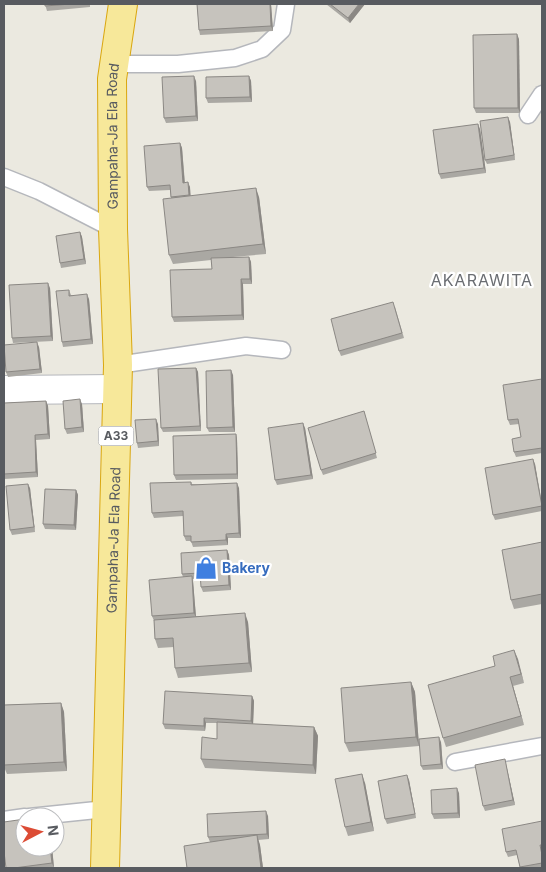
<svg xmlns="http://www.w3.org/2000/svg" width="546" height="872" font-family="Inter,sans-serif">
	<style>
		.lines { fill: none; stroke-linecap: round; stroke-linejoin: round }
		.service-casing { stroke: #b5b7bc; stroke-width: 19 }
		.minor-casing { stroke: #b5b7bc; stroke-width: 30 }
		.trunk-casing { stroke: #daa710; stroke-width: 30 }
		.service { stroke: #fff; stroke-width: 16 }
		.minor { stroke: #fff; stroke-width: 28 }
		.trunk { stroke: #f7e89a; stroke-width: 28 }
		.wall { fill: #aaa8a3 }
		.shaded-wall { fill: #8b8884 }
		.building { fill: #c6c3bd; stroke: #8b8884 }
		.labels { text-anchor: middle; stroke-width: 4.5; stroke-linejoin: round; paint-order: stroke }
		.shield { fill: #fff; stroke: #8a8c90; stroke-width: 1 }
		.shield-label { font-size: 12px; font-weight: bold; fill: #585b60 }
		.street-label { font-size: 14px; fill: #585b60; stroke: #fff }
		.shop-label { font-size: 14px; font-weight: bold; fill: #366cbe; stroke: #fff; text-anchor: start }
		.quarter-label { font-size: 16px; letter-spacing: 1px; fill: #6a6d72; stroke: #fff }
	</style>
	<rect width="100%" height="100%" fill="#ebe9e0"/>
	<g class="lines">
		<defs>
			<g id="service">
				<polyline points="114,64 178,64 235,58 262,49 282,30 286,4"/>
				<polyline points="528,115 542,94"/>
				<polyline points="4,177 39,191 113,229"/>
				<polyline points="118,365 246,346 282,350"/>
				<polyline points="455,762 542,746"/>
				<polyline points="29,817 106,809"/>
				<polyline points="4,820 25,817"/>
			</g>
			<polyline id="minor" points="4,390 117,389"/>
			<g id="trunk">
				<path id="s1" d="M105 868 118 365 113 229 112 79 123 4"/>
			</g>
		</defs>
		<!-- service casing -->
		<use href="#service" class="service-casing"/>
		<!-- minor casing -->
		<use href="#minor" class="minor-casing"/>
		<!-- trunk casing -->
		<use href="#trunk" class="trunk-casing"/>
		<!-- service -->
		<use href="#service" class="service"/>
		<!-- minor -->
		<use href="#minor" class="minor"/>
		<!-- trunk -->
		<use href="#trunk" class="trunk"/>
	</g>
	<!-- wall -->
	<g class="wall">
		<polygon points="45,4 90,4 90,7 47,11"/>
		<polygon points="197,4 271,4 273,31 200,35 199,30"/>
		<polygon points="326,4 365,4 350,23"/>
		<polygon points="519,39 520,113 476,113 474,108"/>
		<polygon points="249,76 251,81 252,102 208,103 206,98"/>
		<polygon points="196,81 198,121 166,123 164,118"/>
		<polygon points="510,122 515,160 487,164 485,160"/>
		<polygon points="480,129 486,173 441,179 439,174"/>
		<polygon points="180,143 182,148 185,183 190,187 190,196 259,197 266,254 233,257 249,257 251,262 252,284 243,284 244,320 174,322 172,317 212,269 211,260 173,264 169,255 171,198 170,190 149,191 147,187"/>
		<polygon points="80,232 82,237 86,264 61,268 60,263"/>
		<polygon points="50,288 53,341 13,343 12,338"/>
		<polygon points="69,290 71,295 89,299 93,344 63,347 62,342"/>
		<polygon points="395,307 404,338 341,356 339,351"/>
		<polygon points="39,347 42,373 8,377 6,372"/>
		<polygon points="196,368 198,372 201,431 163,432 161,428"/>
		<polygon points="233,375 235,432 209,432 207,428"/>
		<polygon points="542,379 542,453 516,457 514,452 521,437 519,424 510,425 508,420"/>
		<polygon points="46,401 48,406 50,439 36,440 38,477 4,479 4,403"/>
		<polygon points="82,404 84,432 67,434 65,429"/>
		<polygon points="364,411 377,458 323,475 321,470"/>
		<polygon points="158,424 159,446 138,448 137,443"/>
		<polygon points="305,428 313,479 277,485 275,480"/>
		<polygon points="236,434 237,439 238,479 176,480 174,475"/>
		<polygon points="535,464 542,503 542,511 495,520 493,515"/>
		<polygon points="191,482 192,484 239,488 241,538 228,538 228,545 193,547 191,541 186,541 184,536 183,516 154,518 152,513"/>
		<polygon points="30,488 35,532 12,535 10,530"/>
		<polygon points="76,490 78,495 76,530 45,529 43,524"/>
		<polygon points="542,542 542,604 514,609 511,600"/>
		<polygon points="227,550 229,555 231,590 203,592 201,587 201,578 192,579 193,581 196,616 248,622 252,672 178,678 175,668 174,647 158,648 155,639 154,621 152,616 183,577 182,574"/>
		<polygon points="514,650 524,683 513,686 524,725 446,747 443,738 495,666"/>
		<polygon points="411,682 415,692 419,746 349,752 345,743"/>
		<polygon points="252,696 254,701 253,724 314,727 318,736 316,774 205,768 201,759 217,739 217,723 206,723 205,731 165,729 163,724"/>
		<polygon points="61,703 64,712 67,771 7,774 4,767 4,705"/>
		<polygon points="441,742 443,769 423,770 421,766"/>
		<polygon points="506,764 515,805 485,811 483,806"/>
		<polygon points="409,780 416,818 387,824 385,819"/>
		<polygon points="365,783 374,831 348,836 345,827"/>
		<polygon points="459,793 460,818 434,819 432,814"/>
		<polygon points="268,816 269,839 258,840 260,845 263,868 187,868 215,842 210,842 208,837"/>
		<polygon points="542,821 542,868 520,868 517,855 508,857 506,852"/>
		<polygon points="52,847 54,868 6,868"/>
	</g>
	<!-- shaded-wall -->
	<g class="shaded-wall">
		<polygon points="270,4 271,4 273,31 271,26"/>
		<polygon points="359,4 365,4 350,23 348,18"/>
		<polygon points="517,34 519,39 520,113 518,108"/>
		<polygon points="194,76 196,81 198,121 196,116"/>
		<polygon points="249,76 251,81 252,102 250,97"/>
		<polygon points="508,117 510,122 515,160 514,155"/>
		<polygon points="478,124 480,129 486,173 484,168"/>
		<polygon points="180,143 182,148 185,188 183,183"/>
		<polygon points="188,182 190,187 191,200 189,195"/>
		<polygon points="256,188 259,197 266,254 263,244"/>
		<polygon points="80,232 82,237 86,264 84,259"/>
		<polygon points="249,257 251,262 252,284 250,279"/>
		<polygon points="241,279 243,284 244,320 242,315"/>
		<polygon points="48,283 50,288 53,341 51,336"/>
		<polygon points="87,294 89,299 93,344 91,339"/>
		<polygon points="37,342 39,347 42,373 40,369"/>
		<polygon points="196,368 198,372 201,431 200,426"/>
		<polygon points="231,370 233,375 235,432 233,427"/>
		<polygon points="80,399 82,404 84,432 82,427"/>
		<polygon points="46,401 48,406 50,439 48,434"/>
		<polygon points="156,419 158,424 159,446 158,441"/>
		<polygon points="303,423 305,428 313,479 311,475"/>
		<polygon points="236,434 237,439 238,479 237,474"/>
		<polygon points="35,435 36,440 38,477 36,472"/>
		<polygon points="533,459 535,464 542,507 542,506"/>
		<polygon points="237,483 239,488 241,538 239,533"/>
		<polygon points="28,484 30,488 35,532 34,527"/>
		<polygon points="76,490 78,495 76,530 74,525"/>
		<polygon points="226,534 228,538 228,545 226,540"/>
		<polygon points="227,550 229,555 231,590 229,585"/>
		<polygon points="192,576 193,581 196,618 194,613"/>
		<polygon points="245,613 248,622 252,672 249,663"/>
		<polygon points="514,650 518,659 524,683 521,674"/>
		<polygon points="510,677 513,686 524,725 521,716"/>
		<polygon points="411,682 415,692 419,746 416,737"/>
		<polygon points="252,696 254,701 253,726 251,721"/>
		<polygon points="61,703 64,712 67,771 64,762"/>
		<polygon points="204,718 206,723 205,731 204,726"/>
		<polygon points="314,727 318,736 316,774 313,765"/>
		<polygon points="439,737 441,742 443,769 441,764"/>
		<polygon points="505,759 506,764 515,805 513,800"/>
		<polygon points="362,774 365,783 374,831 371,822"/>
		<polygon points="407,775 409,780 416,818 415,814"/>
		<polygon points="457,788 459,793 460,818 458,813"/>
		<polygon points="266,811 268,816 269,839 267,834"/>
		<polygon points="257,835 260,845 263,868 261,868"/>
		<polygon points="50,847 52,847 54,868 52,863"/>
	</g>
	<!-- building -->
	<g class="building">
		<polygon points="45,4 71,4 45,6"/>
		<polygon points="197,4 270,4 271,26 199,30"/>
		<polygon points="330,4 359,4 348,18"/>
		<polygon points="517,34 518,108 474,108 473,35"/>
		<polygon points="194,76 196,116 164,118 162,77"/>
		<polygon points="249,76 250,97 206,98 206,77"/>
		<polygon points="508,117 514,155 485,160 480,121"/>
		<polygon points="478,124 484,168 439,174 433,130"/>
		<polygon points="180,143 183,183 188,182 189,195 171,197 170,185 147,187 144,146"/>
		<polygon points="256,188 263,244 169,255 163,199"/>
		<polygon points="80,232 84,259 60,263 56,236"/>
		<polygon points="249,257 250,279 241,279 242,315 172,317 170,270 212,269 211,258"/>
		<polygon points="48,283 51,336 12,338 9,285"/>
		<polygon points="69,290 69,296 87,294 91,339 62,342 56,291"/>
		<polygon points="393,302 402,333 339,351 331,319"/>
		<polygon points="37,342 40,369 6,372 4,345"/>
		<polygon points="196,368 200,426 161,428 158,369"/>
		<polygon points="231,370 233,427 207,428 206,371"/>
		<polygon points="542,379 542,448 514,452 512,439 521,437 518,419 508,420 503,385"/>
		<polygon points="80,399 82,427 65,429 63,401"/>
		<polygon points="46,401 48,434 35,435 36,472 4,474 4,403"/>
		<polygon points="364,411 376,453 321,470 308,428"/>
		<polygon points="156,419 158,441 137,443 135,420"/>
		<polygon points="303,423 311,475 275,480 268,428"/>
		<polygon points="236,434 237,474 174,475 173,436"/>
		<polygon points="533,459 542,506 493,515 485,468"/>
		<polygon points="191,482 191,485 237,483 239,533 226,534 226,540 191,542 191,536 184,536 183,511 152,513 150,483"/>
		<polygon points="28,484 34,527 10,530 6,486"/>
		<polygon points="45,489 76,490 74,525 43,524"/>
		<polygon points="542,542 542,594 511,600 502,550"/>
		<polygon points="227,550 229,585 201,587 200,573 182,574 181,553"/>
		<polygon points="192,576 194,613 152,616 149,580"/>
		<polygon points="245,613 249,663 175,668 173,638 155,639 154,620"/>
		<polygon points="514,650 521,674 510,677 521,716 443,738 428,685 495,666 493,656"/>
		<polygon points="411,682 416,737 345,743 341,688"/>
		<polygon points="165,691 252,696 251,721 204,718 204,726 163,724"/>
		<polygon points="61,703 64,762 4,765 4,705"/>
		<polygon points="217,722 314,727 313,765 201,759 202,737 217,739"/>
		<polygon points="439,737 441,764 421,766 419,739"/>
		<polygon points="505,759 513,800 483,806 475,765"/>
		<polygon points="362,774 371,822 345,827 335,779"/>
		<polygon points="407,775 415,814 385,819 378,781"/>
		<polygon points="457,788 458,813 432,814 431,790"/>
		<polygon points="266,811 267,834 208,837 207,814"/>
		<polygon points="25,819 25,847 50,847 52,863 14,868 6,868 4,852 4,822"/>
		<polygon points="542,821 542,845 540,845 542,855 542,863 520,867 516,850 506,852 502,829"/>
		<polygon points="257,835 261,868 187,868 184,846"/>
	</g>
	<!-- icons -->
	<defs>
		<symbol id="shop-bare" viewBox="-9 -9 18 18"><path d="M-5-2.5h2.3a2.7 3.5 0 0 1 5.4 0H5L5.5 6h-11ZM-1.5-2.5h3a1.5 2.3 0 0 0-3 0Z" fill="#3f7fe0" stroke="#fff" stroke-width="2.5" paint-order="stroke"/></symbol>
	</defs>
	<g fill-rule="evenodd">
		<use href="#shop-bare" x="190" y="552" width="32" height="32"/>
	</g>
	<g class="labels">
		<!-- shield labels -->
		<rect class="shield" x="98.5" y="426.5" width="35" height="19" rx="4"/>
		<g class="shield-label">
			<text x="116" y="440">A33</text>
		</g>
		<!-- street labels -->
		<g class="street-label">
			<text dy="5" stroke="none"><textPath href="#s1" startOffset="732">Gampaha-Ja Ela Road</textPath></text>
			<text dy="5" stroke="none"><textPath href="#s1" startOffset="328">Gampaha-Ja Ela Road</textPath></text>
		</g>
		<!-- shop labels -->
		<g class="shop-label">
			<text x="222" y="573">Bakery</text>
		</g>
		<!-- quarter labels -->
		<g class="quarter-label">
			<text x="482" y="286">AKARAWITA</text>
		</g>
	</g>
	<!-- border -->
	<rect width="546" height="872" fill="none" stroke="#585b60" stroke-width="10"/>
	<!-- north arrow -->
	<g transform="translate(40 832) rotate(84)"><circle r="24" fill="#ffffff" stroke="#bcbdbf"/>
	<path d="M0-4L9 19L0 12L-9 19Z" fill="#dc4c35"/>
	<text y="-8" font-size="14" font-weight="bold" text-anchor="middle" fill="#585b60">N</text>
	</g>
</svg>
